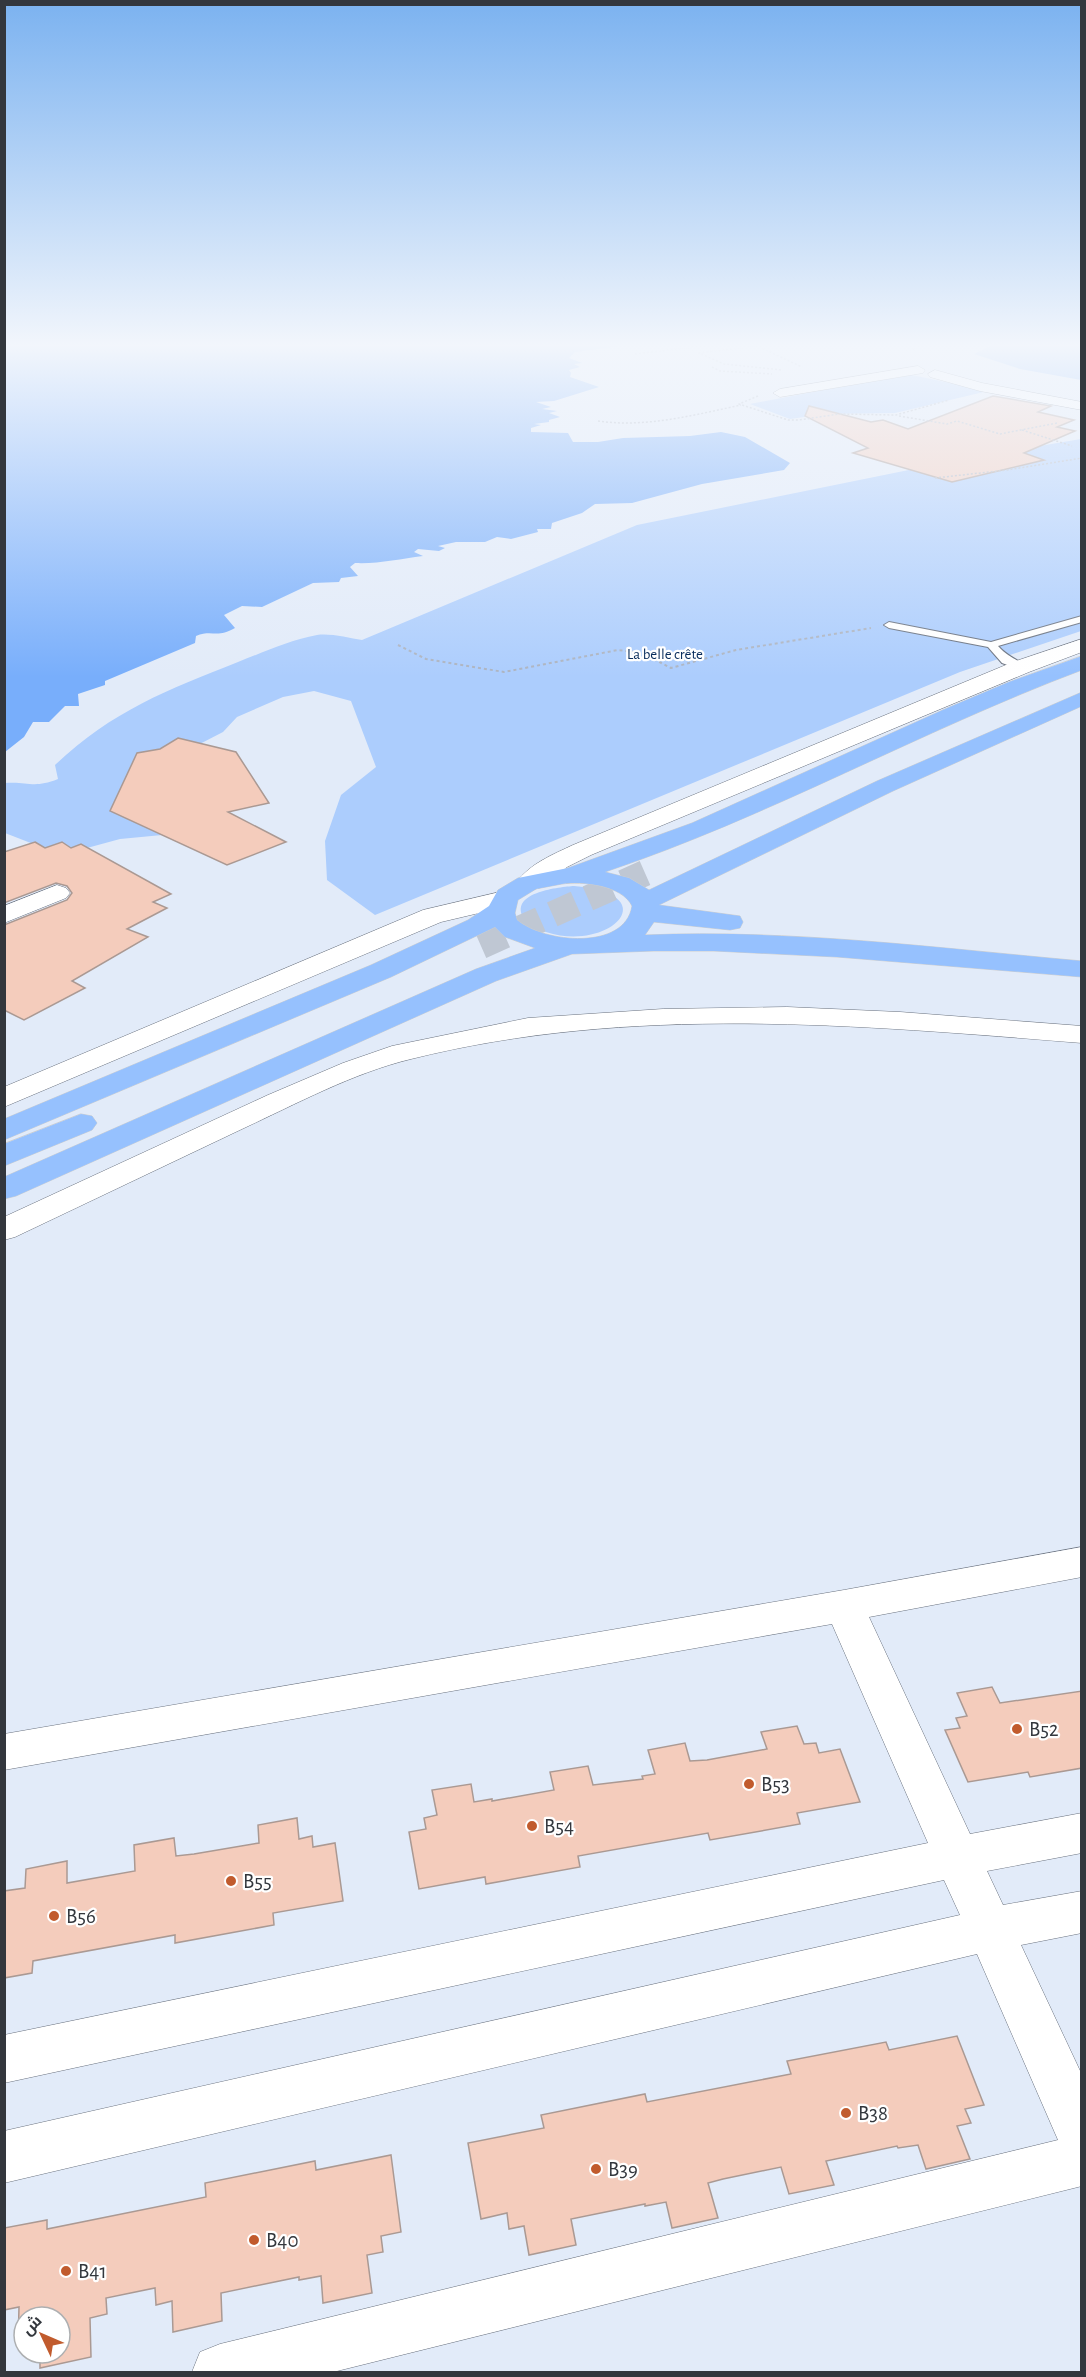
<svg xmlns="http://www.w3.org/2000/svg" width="1086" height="2377" font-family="'Alegreya Sans',Cairo,sans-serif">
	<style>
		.green { fill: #accdfd }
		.water { fill: #78aefb }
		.building { fill: #f4ccbc; stroke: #aa9993; stroke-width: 1.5 }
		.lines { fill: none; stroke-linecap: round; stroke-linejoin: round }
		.highway-tunnel { stroke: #bfc7d3; stroke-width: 26; stroke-dasharray: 26 13; stroke-linecap: butt }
		.lane-casing { stroke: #6a727f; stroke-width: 2 }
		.street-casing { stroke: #6a727f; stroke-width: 1 }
		.secondary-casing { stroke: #6a727f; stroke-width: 1 }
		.highway-casing { stroke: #cecfd0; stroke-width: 1 }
		.path-far1 { stroke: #adb4c0; stroke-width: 1.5; stroke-dasharray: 2 2; stroke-linecap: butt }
		.path { stroke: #adb4c0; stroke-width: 2; stroke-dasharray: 3 3; stroke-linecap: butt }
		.lane { fill: #fff; fill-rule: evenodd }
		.street { fill: #fff; fill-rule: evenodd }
		.secondary { fill: #fff; fill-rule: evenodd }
		.highway { fill: #96c1fe; fill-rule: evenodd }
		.poi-dot { fill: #c15b2d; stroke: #fff; stroke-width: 2 }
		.labels { text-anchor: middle; stroke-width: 4.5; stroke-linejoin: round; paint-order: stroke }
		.far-park-label { font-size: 15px; fill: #092d5c; stroke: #fff }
		.near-poi-label { font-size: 21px; fill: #33373d; stroke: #fff; text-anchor: start }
	</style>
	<rect width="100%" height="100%" fill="#e2ebf9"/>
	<!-- green -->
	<g class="green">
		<polygon points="907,374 988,391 895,413 825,414 790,419 750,404"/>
		<path d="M1081 439V631L960 672 375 915 327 880 325 841 341 795 376 767 351 701 314 691 283 697 237 717 223 732 190 749 162 835 120 839 87 848 41 847 5 833V783C28 781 33 789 58 779L55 765C112 711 167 690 238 662 264 652 290 640 317 635 330 633 349 638 362 640L637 525 963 459Z"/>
		<path d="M574 886C668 894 609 953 546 932 537 929 527 926 523 917 510 892 560 887 574 886Z"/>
	</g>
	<!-- water -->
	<g class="water">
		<path d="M5 345H618L621 346 575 352 569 358 582 363 574 364 580 367 569 370 571 373 570 377 599 387 554 401 536 402 551 407 542 409 557 411 549 413 560 417 549 420V422L534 424 541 425 531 428V432L568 433 573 442H598L623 438 690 436 721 432 745 437 790 463 784 470 702 484 632 503 595 504 582 513 552 523 551 529H537L538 532 511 539 497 537 485 542H456L438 546 445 548 439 551 418 549 414 552 423 556C400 559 378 564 355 563L350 567 358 576 341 578 339 582 313 583 262 607 242 606 224 615 235 628C216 639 213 629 196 636L195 643 105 681V685L78 694 79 706H65L49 722H33L24 737 5 752Z"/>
		<polygon points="992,345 1081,345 1081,380 1020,369 974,354"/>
	</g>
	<!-- building -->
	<g class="building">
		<polygon points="993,396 1051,406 1038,412 1074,420 1057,427 1075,431 1024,453 1044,460 952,482 853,453 868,448 805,416 809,406 871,422 883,420 908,429"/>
		<polygon points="178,738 236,752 269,803 228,812 286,842 227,865 110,811 137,753 160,749"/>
		<polygon points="35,842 45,848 62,842 71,848 81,844 171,894 153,902 167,908 127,929 148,937 72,981 85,988 24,1020 4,1010 4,925 67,900 72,893 67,886 56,883 4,903 4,852"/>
		<polygon points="992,1687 1000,1703 1082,1691 1082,1768 1030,1777 1028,1772 968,1782 945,1730 960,1728 956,1718 967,1716 957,1693"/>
		<polygon points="797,1726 804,1744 816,1743 819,1753 840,1749 860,1802 797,1813 800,1824 710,1840 708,1833 578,1856 580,1867 486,1884 485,1877 419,1889 409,1832 426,1829 424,1818 437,1815 432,1790 471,1784 474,1802 492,1799 492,1801 554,1790 550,1772 588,1766 593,1785 643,1779 642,1776 655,1774 648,1750 685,1743 690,1761 707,1760 767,1749 761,1732"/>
		<polygon points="297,1818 299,1839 312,1836 313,1847 335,1843 343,1901 273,1913 274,1925 175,1943 175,1935 33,1961 32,1973 4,1978 4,1891 25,1888 26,1869 67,1861 67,1883 135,1871 134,1845 174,1838 176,1856 194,1854 259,1843 258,1825"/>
		<polygon points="957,2036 984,2105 965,2109 971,2123 957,2126 970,2159 926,2169 918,2145 898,2148 897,2146 826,2161 834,2185 789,2194 781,2167 723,2179 708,2183 718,2218 672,2228 666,2202 645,2206 645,2204 571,2219 576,2245 529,2255 524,2226 509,2229 507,2213 481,2219 468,2143 544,2128 541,2115 645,2094 647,2102 791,2074 787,2061 886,2042 889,2050"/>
		<polygon points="391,2155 401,2232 381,2236 383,2252 367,2255 372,2293 323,2303 321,2276 299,2280 299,2277 221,2293 222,2321 173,2332 172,2301 156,2305 155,2288 106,2298 107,2314 90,2318 91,2357 40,2368 40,2353 60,2353 60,2317 24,2317 24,2343 18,2344 19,2307 4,2310 4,2228 47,2220 47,2229 206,2197 205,2183 315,2161 316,2170"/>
	</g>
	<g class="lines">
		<!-- highway-tunnel -->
		<polyline class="highway-tunnel" points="481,946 645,873"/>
		<defs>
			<path id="lane" d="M1082 616V622L998 646C1009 658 1016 658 1026 667L1021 670 1002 663 988 647 889 628 884 625 889 622 991 642Z"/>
			<g id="street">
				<polygon points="918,366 925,370 923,373 780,397 773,393 780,389"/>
				<polygon points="935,370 982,383 1082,402 1082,410 980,391 930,377 928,374"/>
				<polygon points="57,885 66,888 70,893 66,898 4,923 4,906"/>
				<path d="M787 1007 900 1012 1082 1026V1043C859 1025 630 1004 411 1059 353 1073 296 1104 242 1129 166 1165 91 1201 15 1237L4 1240V1217L268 1095 343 1063 392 1046 528 1018 663 1009Z"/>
				<polygon points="1082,1547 1082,1577 869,1617 970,1834 1082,1813 1082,1853 987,1871 1003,1905 1082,1891 1082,1933 1021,1945 1082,2075 1082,2186 333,2372 192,2372 200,2352 220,2344 1058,2140 977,1954 4,2183 4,2131 960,1915 944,1880 4,2083 4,2035 928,1843 832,1624 4,1770 4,1734 844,1590"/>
			</g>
			<g id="secondary">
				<path d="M1082 639V652L1029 672 591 855 567 867 539 888 530 890 521 888 517 882C529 864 554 854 573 845L1013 662Z"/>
				<polygon points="504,891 513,893 517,899 513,905 441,922 4,1107 4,1087 423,910"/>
			</g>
			<g id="highway">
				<path d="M1082 656V670C920 731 769 817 605 872L629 878 649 890 877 781 1082 692V706L893 791 659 905 740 916 743 922 740 928 730 930 654 922 645 935C790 929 937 948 1082 961V977L837 957 714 951H653L572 954 496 981 16 1196 4 1199V1177L476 969 535 948 505 937 495 927 391 977 4 1140V1119L371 965 468 920 489 906 498 890 518 878 568 868 692 823 945 709 1009 682ZM562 884C582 881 622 885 632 906 625 951 544 943 517 920L515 913 518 900 536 889Z"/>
				<polygon points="81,1114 92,1116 97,1123 92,1130 4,1166 4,1144"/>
			</g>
		</defs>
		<!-- lane casing -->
		<use href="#lane" class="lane-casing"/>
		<!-- street casing -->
		<use href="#street" class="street-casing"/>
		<!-- secondary casing -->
		<use href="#secondary" class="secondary-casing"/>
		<!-- highway casing -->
		<use href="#highway" class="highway-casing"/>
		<!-- path-far1 -->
		<g class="path-far1">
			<polyline points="755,345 802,367"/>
			<polyline points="756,346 699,353 724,364 782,370"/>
			<polyline points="913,349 921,345"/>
			<polyline points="635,354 711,345"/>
			<polyline points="712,367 720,371 772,374"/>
			<polyline points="758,396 739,404 788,420 799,420 839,414 896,415 949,400"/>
			<polyline points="899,416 947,424 957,421 1000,434 1057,423"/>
			<path d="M598 421C646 428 694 415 741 405"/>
			<polyline points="1022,430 1072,446"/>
			<polyline points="935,478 1007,470 1082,458"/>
		</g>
		<!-- path -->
		<polyline class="path" points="398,645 426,659 504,672 618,650 642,653 671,668 736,650 871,628"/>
		<!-- lane -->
		<use href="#lane" class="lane"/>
		<!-- street -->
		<use href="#street" class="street"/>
		<!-- secondary -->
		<use href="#secondary" class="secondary"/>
		<!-- highway -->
		<use href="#highway" class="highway"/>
	</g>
	<!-- sky -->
	<linearGradient id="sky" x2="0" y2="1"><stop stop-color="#7bb2f0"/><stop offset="0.51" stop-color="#f2f6fc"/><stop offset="1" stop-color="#f2f6fc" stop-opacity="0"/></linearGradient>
	<rect width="1086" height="677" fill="url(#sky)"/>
	<!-- markers -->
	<g class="poi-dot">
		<circle cx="1017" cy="1729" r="6"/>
		<circle cx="749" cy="1784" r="6"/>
		<circle cx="532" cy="1826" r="6"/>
		<circle cx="231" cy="1881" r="6"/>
		<circle cx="54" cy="1916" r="6"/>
		<circle cx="846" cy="2113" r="6"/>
		<circle cx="596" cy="2169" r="6"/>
		<circle cx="254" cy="2240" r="6"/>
		<circle cx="66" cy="2271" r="6"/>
	</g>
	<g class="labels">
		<!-- far-park labels -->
		<g class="far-park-label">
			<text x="665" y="659">La belle crête</text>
		</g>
		<!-- near-poi labels -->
		<g class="near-poi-label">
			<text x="1029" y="1736">B52</text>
			<text x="761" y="1791">B53</text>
			<text x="544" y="1833">B54</text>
			<text x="243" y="1888">B55</text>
			<text x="66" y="1923">B56</text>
			<text x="858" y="2120">B38</text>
			<text x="608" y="2176">B39</text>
			<text x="266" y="2247">B40</text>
			<text x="78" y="2278">B41</text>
		</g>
	</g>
	<!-- border -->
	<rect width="1086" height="2377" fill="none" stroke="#33373d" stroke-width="12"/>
	<!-- north arrow -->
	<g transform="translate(42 2335) rotate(314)"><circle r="28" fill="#ffffff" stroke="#adafb1" stroke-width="1.5"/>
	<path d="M0-4.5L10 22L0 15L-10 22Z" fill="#c15b2d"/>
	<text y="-9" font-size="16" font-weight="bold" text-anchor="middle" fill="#33373d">ش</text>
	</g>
</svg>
